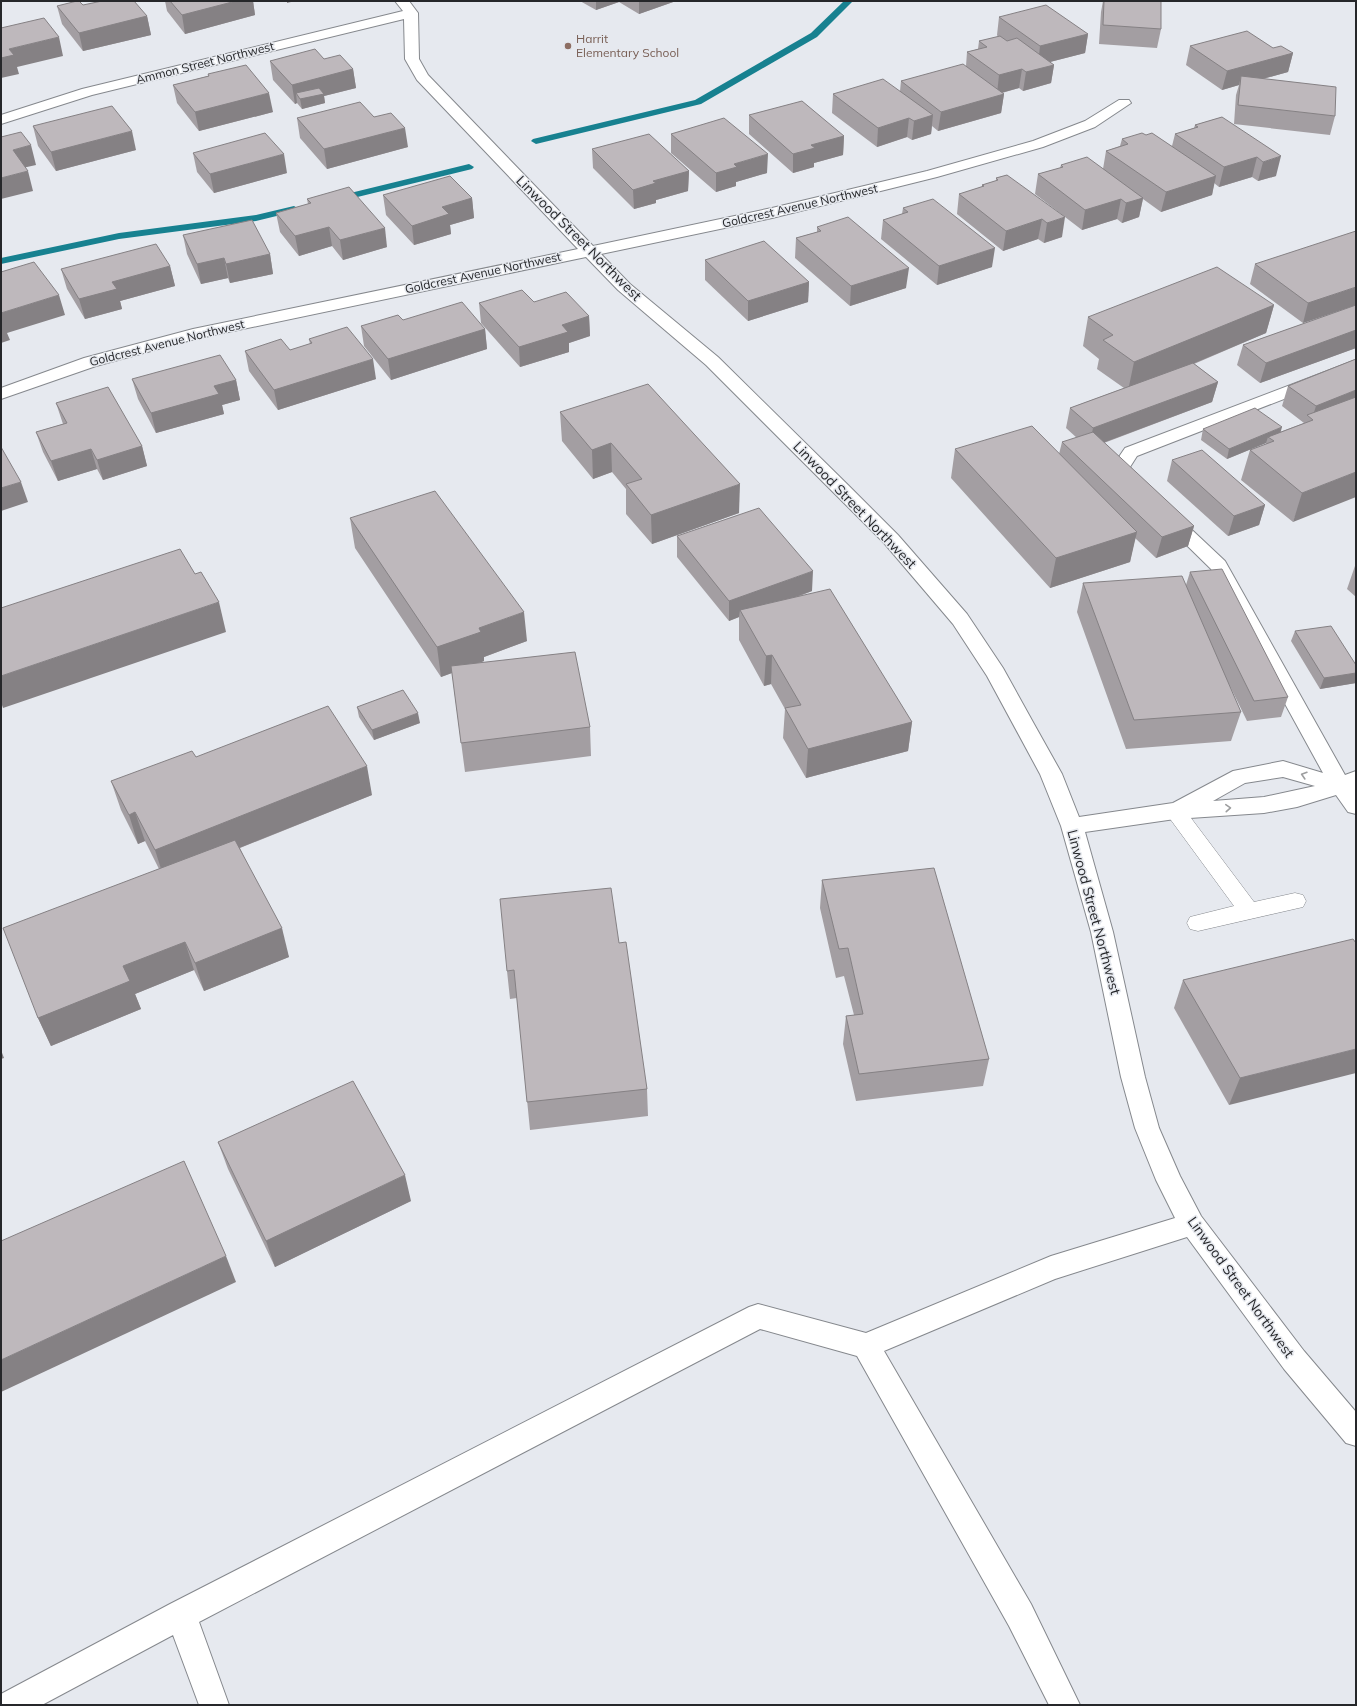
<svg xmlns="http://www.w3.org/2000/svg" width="1357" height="1706" font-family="Mulish,sans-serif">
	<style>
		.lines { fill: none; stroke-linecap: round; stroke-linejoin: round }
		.stream { fill: #178190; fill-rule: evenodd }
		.service-casing { stroke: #85888d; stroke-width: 1 }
		.minor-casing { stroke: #85888d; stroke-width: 2 }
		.service { fill: #fff; fill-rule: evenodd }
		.minor { fill: #fff; fill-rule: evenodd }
		.wall { fill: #a39ea2 }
		.shaded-wall { fill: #858184 }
		.building { fill: #beb8bc; stroke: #858184 }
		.oneway { stroke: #9d9e9f }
		.education-dot { fill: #8d6e63; stroke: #e6e9ef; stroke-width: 1.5 }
		.labels { text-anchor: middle; stroke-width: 3; stroke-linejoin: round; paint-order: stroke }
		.far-education-label { font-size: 12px; fill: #785e54; stroke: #e6e9ef; text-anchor: start }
		.far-street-label { font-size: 12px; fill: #26272a; stroke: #e6e9ef }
		.street-label { font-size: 14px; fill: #26272a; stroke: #e6e9ef }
	</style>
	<rect width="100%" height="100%" fill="#e6e9ef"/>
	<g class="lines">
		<!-- stream -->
		<g class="stream">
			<polygon points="844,1 853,1 817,37 701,104 536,144 531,141 533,139 695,100 811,33"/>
			<polygon points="469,164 474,167 472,169 337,202 332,199 334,197"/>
			<polygon points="294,206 299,209 297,211 256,221 119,239 1,264 1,258 119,233 256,215"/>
		</g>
		<defs>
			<polygon id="service" points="1175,803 1182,806 1254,902 1295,893 1303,895 1306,901 1303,907 1198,931 1190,929 1187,923 1190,917 1234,906 1168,816 1165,811 1168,806"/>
			<g id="minor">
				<path d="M395 1H409L418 13 419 59 428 75 593 246 772 208 927 171 1033 141 1085 121 1119 100H1129L1131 103 1095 127 1043 147 937 177 772 218 601 254 630 284 718 357 848 485 898 535 967 614 1003 668 1034 724 1062 774 1079 817 1173 803 1233 771 1283 761 1323 773 1211 569 1159 518 1161 514 1168 512 1175 514 1225 561 1345 775 1356 771V814L1348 812 1336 795 1297 807 1264 813 1175 819 1085 832 1113 932 1145 1077 1159 1128 1180 1176 1201 1216 1304 1351 1356 1412V1446L1346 1443 1284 1369 1187 1237 1055 1279 884 1351 1031 1604 1080 1705H1049L1009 1626 857 1356 760 1329 199 1622 229 1705H199L173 1635 42 1705H1V1694L170 1604 749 1307 758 1304 866 1333 1051 1256 1175 1218 1156 1180 1135 1128 1121 1077 1091 932 1061 826 1040 774 987 676 953 624 884 543 706 365 618 290 586 257 195 339 96 366 1 399V388L84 358 193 329 578 249 417 80 405 59 404 19 92 95 1 124V115L82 89 403 11ZM1283 777 1315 786 1264 797 1213 801 1245 783Z"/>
				<polygon points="1356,360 1356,371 1137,456 1130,467 1143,487 1140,491 1134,493 1128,491 1112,467 1125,448"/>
			</g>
		</defs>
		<!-- service casing -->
		<use href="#service" class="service-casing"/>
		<!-- minor casing -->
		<use href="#minor" class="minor-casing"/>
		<!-- service -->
		<use href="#service" class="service"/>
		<!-- minor -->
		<use href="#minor" class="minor"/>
	</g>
	<!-- wall -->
	<g class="wall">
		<polygon points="165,1 253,1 255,15 185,34 167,11"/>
		<polygon points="580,1 676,1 639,14 619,2 596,10"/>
		<polygon points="1103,1 1161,1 1161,29 1157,48 1099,44 1101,12"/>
		<polygon points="83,5 147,16 151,35 83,51 62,24 57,6"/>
		<polygon points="999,17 1088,34 1085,53 1050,62 1054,65 1051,83 1023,91 1019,88 1002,93 1004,94 1001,113 938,131 932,126 931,134 912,140 907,137 877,147 832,113 833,94 900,91 901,81 966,66 967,52 978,49 979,41 998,37 997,35"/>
		<polygon points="1190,46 1273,48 1293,53 1288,72 1263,79 1335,116 1330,135 1234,124 1236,95 1239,85 1222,90 1186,65"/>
		<polygon points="324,59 353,69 356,88 324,96 325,103 302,109 297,103 295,104 273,80 270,61"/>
		<polygon points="208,74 273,112 199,131 177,103 173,85 208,76"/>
		<polygon points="749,115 844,136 843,155 814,163 814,167 793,173 749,134"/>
		<polygon points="374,117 408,147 327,169 300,138 297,118"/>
		<polygon points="1222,117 1276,176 1258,181 1252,177 1219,187 1214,183 1212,195 1161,212 1143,199 1139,217 1122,223 1117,219 1082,230 1035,194 1038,174 1060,168 1061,165 1103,169 1106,151 1120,146 1122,139 1146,135 1172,146 1175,134 1194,128 1195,125"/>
		<polygon points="33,126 136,150 56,171 38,146"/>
		<polygon points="671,134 767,173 736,182 736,186 716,192 671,153"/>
		<polygon points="592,149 689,171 688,191 656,200 656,203 634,209 593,168"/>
		<polygon points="193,153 287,173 214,193 197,172"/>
		<polygon points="1007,175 1062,237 1044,243 1038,239 1003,251 957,214 959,194 982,187 982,185 996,181 996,178"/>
		<polygon points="383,195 472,198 474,218 450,225 451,234 414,245 386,215"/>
		<polygon points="307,199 387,247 343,260 332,246 299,256 280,232 276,213 308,204"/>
		<polygon points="903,208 992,267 937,285 881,239 883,220 902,214"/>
		<polygon points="817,227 906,288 850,306 795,258 796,238 817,232"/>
		<polygon points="183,235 270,254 273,274 230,283 228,278 201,284 187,254"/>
		<polygon points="705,260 809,282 808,302 748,321 705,280"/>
		<polygon points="1255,264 1356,305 1303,323 1250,284"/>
		<polygon points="170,266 175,286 120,301 122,309 85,319 67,289 61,269"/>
		<polygon points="534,302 589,316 590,336 569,343 569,352 520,367 481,323 479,303"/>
		<polygon points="1274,305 1266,333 1194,364 1218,382 1212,402 1104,443 1194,526 1188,546 1156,558 1135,538 1130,562 1050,588 951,478 955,449 1059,454 1062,442 1077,438 1066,428 1070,408 1124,388 1097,369 1099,359 1083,346 1088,317"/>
		<polygon points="1356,305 1356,348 1260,383 1237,365 1243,345"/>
		<polygon points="403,320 485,329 487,349 391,380 364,346 361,326"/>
		<polygon points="309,339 376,379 278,410 249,371 245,351 290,350 310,344"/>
		<polygon points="1356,359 1293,522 1241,480 1250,450 1266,444 1266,443 1227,459 1201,440 1203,429 1280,432 1304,423 1282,406 1288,386"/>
		<polygon points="132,379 236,380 240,400 222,405 224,414 156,433 138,399"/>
		<polygon points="56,403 142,446 147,466 103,480 97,469 58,481 43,452 36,432 63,424"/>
		<polygon points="560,412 739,513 652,544 626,514 626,489 612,472 593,479 562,441"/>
		<polygon points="1172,460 1265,505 1259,525 1228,536 1167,481"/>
		<polygon points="350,518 527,641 484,657 484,661 479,663 590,727 591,756 465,772 452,673 441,677 355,548"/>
		<polygon points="677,536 812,591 800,596 912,722 908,751 806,778 783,738 785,709 771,684 764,686 739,640 739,617 729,621 677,557"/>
		<polygon points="1356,563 1356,597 1347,589"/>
		<polygon points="1190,572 1288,697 1281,717 1247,721 1228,682 1241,712 1231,741 1126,749 1077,612 1083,583 1186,585"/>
		<polygon points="1295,631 1356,665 1356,683 1320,689 1291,641"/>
		<polygon points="357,707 420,723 374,740 359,717"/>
		<polygon points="196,757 372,795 240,848 289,957 204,991 194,970 135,994 141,1009 51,1046 38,1018 159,869 145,841 138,844 121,810 111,781"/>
		<polygon points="822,880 989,1059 983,1086 856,1101 843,1044 846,1016 854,1015 844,976 836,978 820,908"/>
		<polygon points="619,943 647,1089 648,1116 530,1130 517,998 510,999 507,971"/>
		<polygon points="1356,943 1229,1105 1174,1008 1183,980"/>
		<polygon points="218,1142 411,1201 275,1267 228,1169"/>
	</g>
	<!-- shaded-wall -->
	<g class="shaded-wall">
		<polygon points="236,1 253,1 255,15 185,34 182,15"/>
		<polygon points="287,1 295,1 287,3"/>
		<polygon points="596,1 619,1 619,2 596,10"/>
		<polygon points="639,1 676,1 639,14"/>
		<polygon points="147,16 151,35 83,51 79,33"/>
		<polygon points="1088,34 1085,53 1038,65 1040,46"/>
		<polygon points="59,37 63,56 17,67 19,74 1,78 1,58 9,49"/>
		<polygon points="1293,53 1288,72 1240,85 1241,76 1239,85 1222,90 1227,71"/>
		<polygon points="1054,65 1051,83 1023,91 1026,72"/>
		<polygon points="353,69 356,88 324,96 325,103 302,109 300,99 296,93 297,103 295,104 292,85"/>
		<polygon points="1022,69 1019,88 997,94 999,75"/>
		<polygon points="269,93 273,112 199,131 195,112"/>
		<polygon points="1004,94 1001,113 938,131 941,112"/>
		<polygon points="933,115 931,134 912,140 914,121"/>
		<polygon points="909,118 907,137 877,147 878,128"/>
		<polygon points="405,128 408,147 327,169 324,149"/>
		<polygon points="132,131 136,150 56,171 51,152"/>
		<polygon points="844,136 843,155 814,163 814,167 793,173 793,154 811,145"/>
		<polygon points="31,145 36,165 18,169 13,150"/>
		<polygon points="284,154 287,173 214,193 210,174"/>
		<polygon points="768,154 767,173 736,182 736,186 716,192 716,173 734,164"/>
		<polygon points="1281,156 1276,176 1258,181 1263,162"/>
		<polygon points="1257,157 1252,177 1219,187 1224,167"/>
		<polygon points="28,171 33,191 1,199 1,178"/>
		<polygon points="689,171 688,191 656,200 656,203 634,209 633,190 653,181"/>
		<polygon points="1216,176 1212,195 1161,212 1166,192"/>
		<polygon points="472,198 474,218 450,225 451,234 414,245 412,226 442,207"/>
		<polygon points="1143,198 1139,217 1122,223 1126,203"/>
		<polygon points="1121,199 1117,219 1082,230 1085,210"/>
		<polygon points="1065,217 1062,237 1044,243 1047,223"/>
		<polygon points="1042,219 1038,239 1003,251 1006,231"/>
		<polygon points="329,227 332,246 299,256 295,236"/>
		<polygon points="385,228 387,247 343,260 340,240"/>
		<polygon points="995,248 992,267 937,285 939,266"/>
		<polygon points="270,254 273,274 230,283 226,264"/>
		<polygon points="224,258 228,278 201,284 197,264"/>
		<polygon points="170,266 175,286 120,301 122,309 85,319 79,299 112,282"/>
		<polygon points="909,268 906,288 850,306 851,286"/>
		<polygon points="809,282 808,302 748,321 748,301"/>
		<polygon points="1356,287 1356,305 1303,323 1308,303"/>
		<polygon points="59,295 65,315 7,333 10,340 1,343 1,313"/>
		<polygon points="1274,305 1266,333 1128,391 1134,362"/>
		<polygon points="589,316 590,336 569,343 569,352 520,367 519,347 562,325"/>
		<polygon points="485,329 487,349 391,380 388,359"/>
		<polygon points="1356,330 1356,348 1260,383 1266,363"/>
		<polygon points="373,359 376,379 278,410 274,390"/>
		<polygon points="236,380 240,400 222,405 224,414 156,433 151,413 214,386"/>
		<polygon points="1218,382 1212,402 1089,448 1093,428"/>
		<polygon points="1356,390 1356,407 1313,420 1312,419 1316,406"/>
		<polygon points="1282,427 1279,438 1268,437 1266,443 1227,459 1229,449"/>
		<polygon points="611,443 612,472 593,479 592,450"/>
		<polygon points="142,446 147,466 103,480 97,460"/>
		<polygon points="91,449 97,469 58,481 51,461"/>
		<polygon points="1356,472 1356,497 1293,522 1302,493"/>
		<polygon points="21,482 28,502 1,511 1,488"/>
		<polygon points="740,484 739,513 652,544 651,515"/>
		<polygon points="1265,505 1259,525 1228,536 1234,516"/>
		<polygon points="1194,526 1188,546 1156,558 1162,537"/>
		<polygon points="1137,532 1130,562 1050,588 1056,558"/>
		<polygon points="813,571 812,591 743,616 740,610 739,617 729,621 729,601"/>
		<polygon points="219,602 226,632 3,708 1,702 1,676"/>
		<polygon points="524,612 527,641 484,657 484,661 441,677 437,647 479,628"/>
		<polygon points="772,655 771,684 764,686 766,656"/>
		<polygon points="1356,673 1356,683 1320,689 1324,678"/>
		<polygon points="418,713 420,723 374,740 372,730"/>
		<polygon points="912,722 908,751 806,778 808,749"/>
		<polygon points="367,766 372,795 164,878 155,850"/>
		<polygon points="135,812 145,841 138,844 129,815"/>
		<polygon points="282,928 289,957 204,991 195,963"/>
		<polygon points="185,942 194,970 135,994 141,1009 51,1046 38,1018 123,966"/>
		<polygon points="1356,1049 1356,1073 1229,1105 1240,1078"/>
		<polygon points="1,1050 4,1058 1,1059"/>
		<polygon points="405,1175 411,1201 275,1267 266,1241"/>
		<polygon points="226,1256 236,1282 1,1392 1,1360"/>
	</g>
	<!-- building -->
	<g class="building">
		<polygon points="77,1 79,1 83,5 102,1 134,1 147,16 79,33 57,6"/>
		<polygon points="170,1 236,1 182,15"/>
		<polygon points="1104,1 1161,1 1161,29 1103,25"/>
		<polygon points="1046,5 1088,34 1040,46 999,17"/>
		<polygon points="44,18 59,37 9,49 14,55 1,58 1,28"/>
		<polygon points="1247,31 1273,48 1281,46 1293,53 1227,71 1190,46"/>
		<polygon points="1000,36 1007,41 1017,38 1054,65 1026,72 1022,69 999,75 967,52 987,47 979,41"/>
		<polygon points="315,49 324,59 340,55 353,69 292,85 270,61"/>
		<polygon points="963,64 1004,94 941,112 901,81"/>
		<polygon points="246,65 269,93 195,112 173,85 209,76 208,74"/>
		<polygon points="1241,76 1336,87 1335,116 1238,105"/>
		<polygon points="883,79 933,115 914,121 909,118 878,128 833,94"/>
		<polygon points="319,88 324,94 300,99 296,93"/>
		<polygon points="802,101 844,136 811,145 815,148 793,154 749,115"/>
		<polygon points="360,102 374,117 391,113 405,128 324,149 297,118"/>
		<polygon points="112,106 132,131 51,152 33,126"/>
		<polygon points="1222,117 1281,156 1263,162 1257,157 1224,167 1175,134 1198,127 1195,125"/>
		<polygon points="724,118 768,154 734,164 737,167 716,173 671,134"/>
		<polygon points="21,132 31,145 13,150 28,171 1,178 1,137"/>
		<polygon points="265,133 284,154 210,174 193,153"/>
		<polygon points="1142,133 1146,135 1152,133 1216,176 1166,192 1106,151 1128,144 1122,139"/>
		<polygon points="649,134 689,171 653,181 656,183 633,190 592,149"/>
		<polygon points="1087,157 1143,198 1126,203 1121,199 1085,210 1038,174 1063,167 1061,165"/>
		<polygon points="1007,175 1065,217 1047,223 1042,219 1006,231 959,194 984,186 982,185 998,180 996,178"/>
		<polygon points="450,176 472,198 442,207 449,214 412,226 383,195"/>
		<polygon points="349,187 385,228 340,240 329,227 295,236 276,213 311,203 307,199"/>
		<polygon points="933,199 995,248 939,266 883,220 908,212 903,208"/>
		<polygon points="848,217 909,268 851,286 796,238 821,231 817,227"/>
		<polygon points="252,220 270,254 226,264 224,258 197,264 183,235"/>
		<polygon points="1356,231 1356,287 1308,303 1255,264"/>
		<polygon points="764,241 809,282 748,301 705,260"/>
		<polygon points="156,244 170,266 112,282 117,289 79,299 61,269"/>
		<polygon points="34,262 59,295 1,313 1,272"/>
		<polygon points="1217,267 1274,305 1134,362 1103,340 1113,335 1088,317"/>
		<polygon points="522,290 534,302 566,292 589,316 562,325 568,332 519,347 479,303"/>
		<polygon points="462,302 485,329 388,359 361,326 398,315 403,320"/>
		<polygon points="1356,305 1356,330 1266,363 1243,345"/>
		<polygon points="347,327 373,359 274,390 245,351 281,339 290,350 312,343 309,339"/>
		<polygon points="220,355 236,380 214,386 219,394 151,413 132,379"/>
		<polygon points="1356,359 1356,390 1316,406 1288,386"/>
		<polygon points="1193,363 1218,382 1093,428 1070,408"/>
		<polygon points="648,384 740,484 651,515 626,484 642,479 611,443 592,450 560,412"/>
		<polygon points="108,387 142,446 97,460 91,449 51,461 36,432 67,423 56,403"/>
		<polygon points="1356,397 1356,472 1302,493 1250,450 1274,441 1268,437 1313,420 1307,415"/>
		<polygon points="1255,408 1282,427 1229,449 1203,429"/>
		<polygon points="1032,426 1137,532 1056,558 955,449"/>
		<polygon points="1093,432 1194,526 1162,537 1062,442"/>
		<polygon points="1,447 21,482 1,488"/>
		<polygon points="1202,450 1265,505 1234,516 1172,460"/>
		<polygon points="435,491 524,612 479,628 481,632 437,647 350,518"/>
		<polygon points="759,508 813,571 729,601 677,536"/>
		<polygon points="180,549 195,574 201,572 219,602 1,676 1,608"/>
		<polygon points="1222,569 1288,697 1254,701 1190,572"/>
		<polygon points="1182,576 1241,712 1134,720 1083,583"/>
		<polygon points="830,589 912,722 808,749 785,708 801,705 772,655 766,656 740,610"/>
		<polygon points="1331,626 1356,665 1356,673 1324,678 1295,631"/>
		<polygon points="575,652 590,727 461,743 451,666"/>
		<polygon points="403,690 418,713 372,730 357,707"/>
		<polygon points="328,706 367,766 155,850 135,812 129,815 111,781 192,751 196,757"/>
		<polygon points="235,840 282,928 195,963 185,942 123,966 130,981 38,1018 3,928"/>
		<polygon points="934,868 989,1059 859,1074 846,1016 863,1014 848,948 839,949 822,880"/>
		<polygon points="611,888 619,943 626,942 647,1089 527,1102 514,970 507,971 500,899"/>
		<polygon points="1353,939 1356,943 1356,1049 1240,1078 1183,980"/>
		<polygon points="353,1081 405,1175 266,1241 218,1142"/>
		<polygon points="184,1161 226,1256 1,1360 1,1241"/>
	</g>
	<!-- one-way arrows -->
	<defs><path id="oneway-chevron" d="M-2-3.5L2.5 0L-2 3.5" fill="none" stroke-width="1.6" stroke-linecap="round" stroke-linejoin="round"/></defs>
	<g class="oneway">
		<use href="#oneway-chevron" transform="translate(1304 775) rotate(-163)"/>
		<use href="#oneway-chevron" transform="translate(1228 808) rotate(-4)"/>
	</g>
	<!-- markers -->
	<circle class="education-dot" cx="568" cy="46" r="4"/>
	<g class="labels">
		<!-- far-education labels -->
		<g class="far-education-label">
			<text x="576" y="43">Harrit<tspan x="576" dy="14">Elementary School</tspan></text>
		</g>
		<!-- far-street labels -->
		<g class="far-street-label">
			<text transform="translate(205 63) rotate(-14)" y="4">Ammon Street Northwest</text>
			<text transform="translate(800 206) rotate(-13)" y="4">Goldcrest Avenue Northwest</text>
			<text transform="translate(483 273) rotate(-12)" y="4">Goldcrest Avenue Northwest</text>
			<text transform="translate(167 343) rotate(-14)" y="4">Goldcrest Avenue Northwest</text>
		</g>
		<!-- street labels -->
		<g class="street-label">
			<text transform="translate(579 238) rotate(45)" y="5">Linwood Street Northwest</text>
			<text transform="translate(855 505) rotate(46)" y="5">Linwood Street Northwest</text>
			<text transform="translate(1094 912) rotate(75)" y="5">Linwood Street Northwest</text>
			<text transform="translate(1241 1287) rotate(54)" y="5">Linwood Street Northwest</text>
		</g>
	</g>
	<!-- border -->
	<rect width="1357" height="1706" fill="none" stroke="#26272a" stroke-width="4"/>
</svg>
